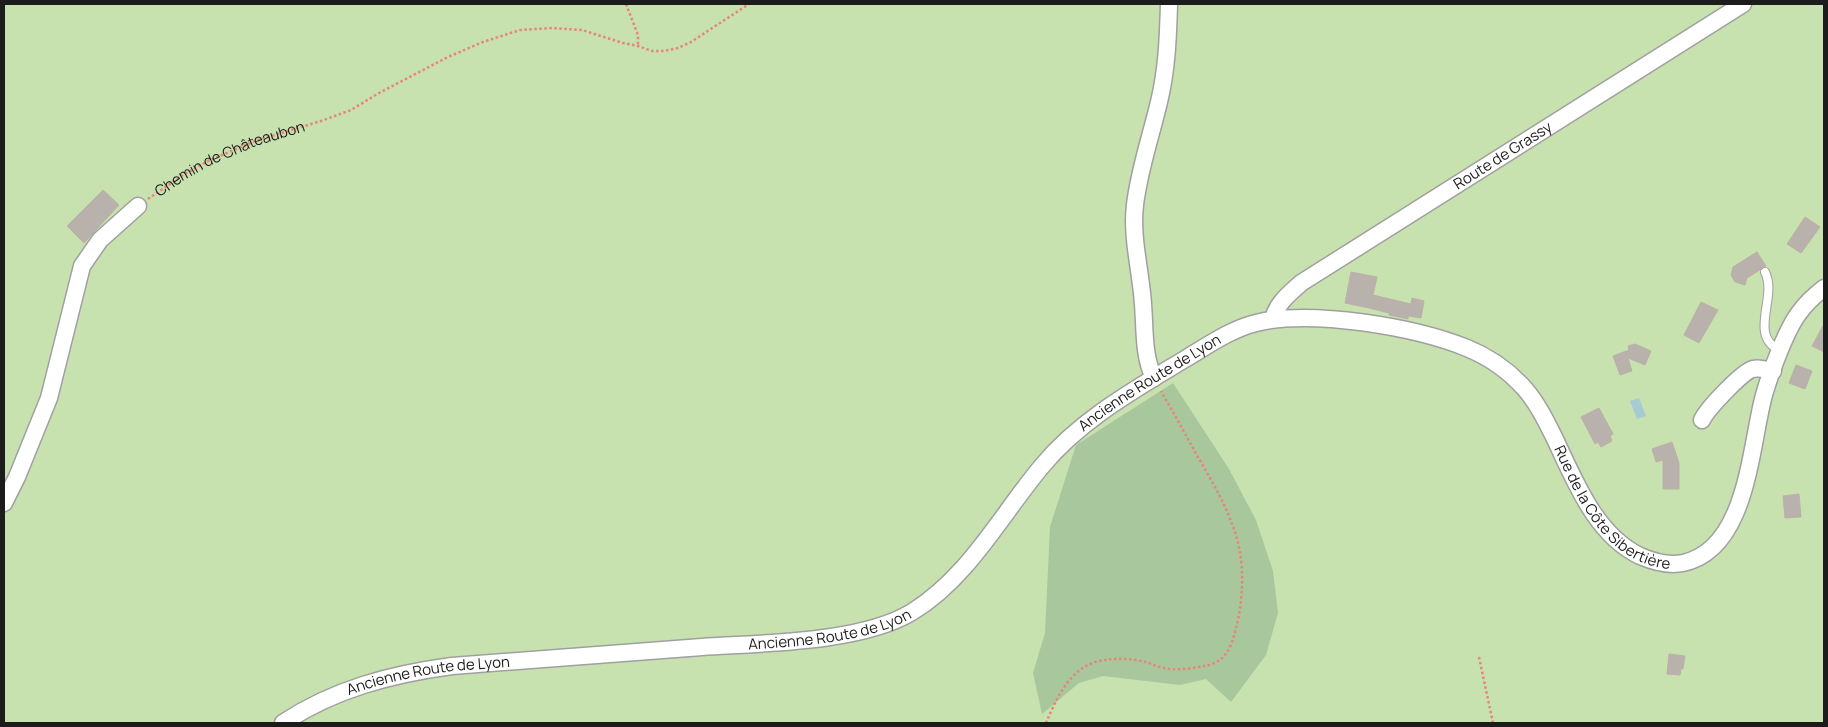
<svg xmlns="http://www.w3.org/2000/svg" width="1828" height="727" font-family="Manrope,sans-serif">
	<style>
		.grass { fill: #c7e1af }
		.forest { fill: #a9c79d }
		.water { fill: #a8cad5 }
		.building { fill: #b9b2ac; stroke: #bcb1a7 }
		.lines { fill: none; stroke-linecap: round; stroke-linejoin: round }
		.lane-casing { stroke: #a0a0a0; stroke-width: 10 }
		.street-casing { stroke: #a0a0a0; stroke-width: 19 }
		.path { stroke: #e88578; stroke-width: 2.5; stroke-dasharray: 2.5 2.5; stroke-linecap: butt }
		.lane { stroke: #fff; stroke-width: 8 }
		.street { stroke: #fff; stroke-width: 16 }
		.labels { text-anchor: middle; stroke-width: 4; stroke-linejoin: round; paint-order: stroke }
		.street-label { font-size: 15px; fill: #1c1c1c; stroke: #fff }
	</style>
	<rect width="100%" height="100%" fill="#ece9e3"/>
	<!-- grass -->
	<rect class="grass" x="4" y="4" width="1820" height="719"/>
	<!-- forest -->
	<polygon class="forest" points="1173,383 1229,469 1256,520 1273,571 1278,613 1266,655 1231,702 1206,679 1180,685 1103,676 1079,683 1042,714 1033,673 1045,633 1050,527 1076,445"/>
	<!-- water -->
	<polygon class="water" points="1639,398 1646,416 1637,419 1630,401"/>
	<!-- building -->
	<g class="building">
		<polygon points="103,190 119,205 84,243 67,226"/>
		<polygon points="1805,217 1820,227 1801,253 1787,244"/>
		<polygon points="1757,252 1766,266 1747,278 1745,285 1735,282 1731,275 1733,267"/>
		<polygon points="1351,272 1377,277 1373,295 1411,304 1412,298 1424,301 1421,318 1408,316 1408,319 1389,315 1389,313 1369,308 1345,303"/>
		<polygon points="1701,302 1718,310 1699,343 1684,335"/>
		<polygon points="1824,324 1824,352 1812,346"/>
		<polygon points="1635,344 1651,351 1645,365 1628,358 1632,371 1620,375 1613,356 1629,350 1628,346"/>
		<polygon points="1796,365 1812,371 1805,389 1789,383"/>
		<polygon points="1599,408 1613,434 1610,436 1612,441 1601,447 1598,442 1595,444 1581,417"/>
		<polygon points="1672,442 1679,463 1679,489 1663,489 1663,460 1656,462 1652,449"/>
		<polygon points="1799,494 1801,517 1785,518 1783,496"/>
		<polygon points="1669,654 1685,656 1683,669 1681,669 1680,675 1667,674"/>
	</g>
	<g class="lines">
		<defs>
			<path id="lane" d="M1765 272C1778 298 1747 336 1781 351"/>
			<g id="street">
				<path id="s2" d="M1273 319C1277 303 1289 294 1301 283L1743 4"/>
				<path d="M1154 378C1143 356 1145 328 1143 304 1141 272 1131 237 1135 205 1139 170 1151 136 1159 102 1167 69 1168 37 1169 4"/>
				<path d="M1702 420C1707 409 1743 371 1753 369 1760 367 1766 370 1773 371"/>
				<polyline points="4,503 17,477 49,398 82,266 100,240 138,206"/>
				<path id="s3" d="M283 723C334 689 392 674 452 666 535 660 618 654 702 647 762 643 861 643 912 612 968 578 1001 515 1042 466 1080 420 1134 390 1185 359 1207 346 1231 329 1256 323 1311 309 1415 327 1467 348 1489 357 1510 372 1525 389 1537 403 1545 419 1553 435 1574 478 1594 534 1640 556 1654 562 1668 566 1683 563 1748 549 1750 446 1764 395 1770 374 1786 330 1799 313 1806 303 1815 295 1824 288"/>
			</g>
		</defs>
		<!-- lane casing -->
		<use href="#lane" class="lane-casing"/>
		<!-- street casing -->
		<use href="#street" class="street-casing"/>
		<!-- path -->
		<g class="path">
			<polyline points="626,4 638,35 638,46"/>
			<path id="s1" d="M148 199 183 175 208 161 255 141 321 121 351 110 379 93 448 57 483 42 520 30 552 28 582 30 623 43 638 46 652 51H664L678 48 691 42 749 4"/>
			<polyline points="1479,657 1493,723"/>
			<path d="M1046 723C1055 702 1067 674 1090 664 1106 657 1129 658 1146 662 1152 664 1158 667 1164 668 1178 671 1195 668 1209 665 1227 660 1232 645 1236 628 1242 606 1244 575 1240 553 1234 516 1212 482 1194 450 1183 430 1172 410 1161 391"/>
		</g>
		<!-- lane -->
		<use href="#lane" class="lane"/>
		<!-- street -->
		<use href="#street" class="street"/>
	</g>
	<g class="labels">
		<!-- street labels -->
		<g class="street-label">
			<text dy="5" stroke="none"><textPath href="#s2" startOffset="285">Route de Grassy</textPath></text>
			<text dy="5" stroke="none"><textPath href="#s1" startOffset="92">Chemin de Châteaubon</textPath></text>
			<text dy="5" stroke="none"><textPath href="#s3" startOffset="979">Ancienne Route de Lyon</textPath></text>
			<text dy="5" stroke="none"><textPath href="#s3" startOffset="1540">Rue de la Côte Sibertière</textPath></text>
			<text dy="5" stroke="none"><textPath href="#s3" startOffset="560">Ancienne Route de Lyon</textPath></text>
			<text dy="5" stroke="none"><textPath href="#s3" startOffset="155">Ancienne Route de Lyon</textPath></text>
		</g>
	</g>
	<!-- border -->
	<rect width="1828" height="727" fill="none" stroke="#1c1c1c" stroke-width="10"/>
</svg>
